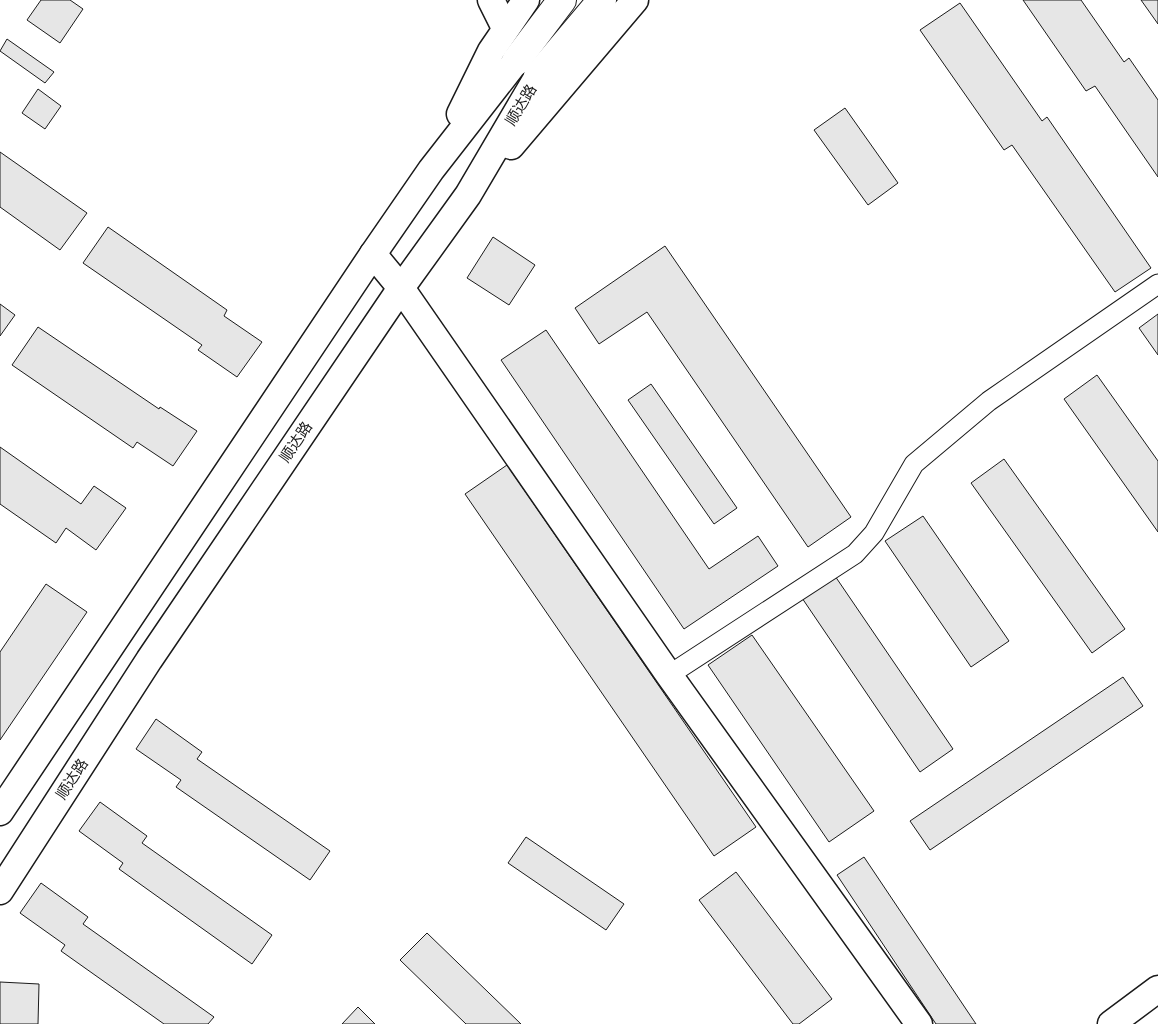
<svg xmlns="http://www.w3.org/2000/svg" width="1158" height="1024" font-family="'Archivo Narrow','Noto Sans SC',sans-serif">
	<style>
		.building { fill: #e6e6e6; stroke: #1a1a1a }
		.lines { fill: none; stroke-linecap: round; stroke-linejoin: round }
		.street-casing { stroke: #1a1a1a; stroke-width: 21 }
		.secondary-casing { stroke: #1a1a1a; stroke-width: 29 }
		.primary-casing { stroke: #1a1a1a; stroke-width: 30 }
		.street { stroke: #fff; stroke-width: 19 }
		.secondary { stroke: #fff; stroke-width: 26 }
		.primary { stroke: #fff; stroke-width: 28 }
		.labels { text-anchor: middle; stroke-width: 4; stroke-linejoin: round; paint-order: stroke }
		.street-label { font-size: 15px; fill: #1a1a1a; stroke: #fff }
	</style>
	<rect width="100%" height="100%" fill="#fff"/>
	<!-- building -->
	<g class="building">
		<polygon points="41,0 70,0 83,9 60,43 27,20"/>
		<polygon points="1023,0 1081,0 1124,62 1129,58 1158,100 1158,177 1095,86 1086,91"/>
		<polygon points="1141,0 1158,0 1158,24"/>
		<polygon points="960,3 1042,121 1047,117 1151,268 1115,292 1012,145 1004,150 920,30"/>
		<polygon points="7,39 54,72 45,83 0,51"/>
		<polygon points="38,89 61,106 45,129 22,113"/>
		<polygon points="845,108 898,183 868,205 814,130"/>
		<polygon points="0,152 87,213 60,250 0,207"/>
		<polygon points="108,227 227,310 224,316 262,342 237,377 198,350 202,345 83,263"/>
		<polygon points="493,237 535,265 509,305 467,278"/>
		<polygon points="665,246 851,517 808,547 647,312 599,344 575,308"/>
		<polygon points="0,304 15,315 0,336"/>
		<polygon points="1158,314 1158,355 1139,328"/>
		<polygon points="38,327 159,409 160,407 197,431 173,466 137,442 133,448 12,365"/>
		<polygon points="546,330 709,569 758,536 778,566 684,629 501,360"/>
		<polygon points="1097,375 1158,461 1158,532 1064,399"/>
		<polygon points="651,384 737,508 714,524 628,400"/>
		<polygon points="0,447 81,504 94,486 126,508 96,550 66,528 56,543 0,504"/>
		<polygon points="1004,459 1125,629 1092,653 971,483"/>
		<polygon points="507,465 756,827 714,856 465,494"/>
		<polygon points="923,516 1009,641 971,667 885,541"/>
		<polygon points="835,576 953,749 920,772 802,598"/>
		<polygon points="46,584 87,612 0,740 0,652"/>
		<polygon points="752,635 874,811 829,842 708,665"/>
		<polygon points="1123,677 1143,706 930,850 910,821"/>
		<polygon points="156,719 202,752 197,759 330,851 310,880 176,787 181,780 136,749"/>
		<polygon points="100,802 147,836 142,843 272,935 252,964 119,869 123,863 79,831"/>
		<polygon points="526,837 624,904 606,930 508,863"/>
		<polygon points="864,857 976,1024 936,1024 837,875"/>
		<polygon points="736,872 832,999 799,1024 793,1024 699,900"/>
		<polygon points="41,883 88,917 83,924 214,1017 208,1024 164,1024 61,951 65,945 20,913"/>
		<polygon points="427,933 521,1024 466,1024 400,960"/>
		<polygon points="0,982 39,984 38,1024 0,1024"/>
		<polygon points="358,1007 375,1024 342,1024"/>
	</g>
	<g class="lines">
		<defs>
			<polyline id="street" points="669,675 855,554 874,533 914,464 989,401 1158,284"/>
			<g id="secondary">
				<polyline points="491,0 505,28"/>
				<polyline points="460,114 491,51 526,0"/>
				<polyline points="511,146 635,0"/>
				<polyline points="373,254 401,288 669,675 919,1024"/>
				<polyline points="0,812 373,254 431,170 516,61"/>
				<polyline points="0,891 149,660 401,288 468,195 538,76"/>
				<polyline points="1111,1024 1158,989"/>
			</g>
			<g id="primary">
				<polyline points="516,61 562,0"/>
				<polyline points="538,76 602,0"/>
			</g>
		</defs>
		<!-- street casing -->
		<use href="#street" class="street-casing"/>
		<!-- secondary casing -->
		<use href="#secondary" class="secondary-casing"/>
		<!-- primary casing -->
		<use href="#primary" class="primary-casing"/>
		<!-- street -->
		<use href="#street" class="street"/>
		<!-- secondary -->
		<use href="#secondary" class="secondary"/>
		<!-- primary -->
		<use href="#primary" class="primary"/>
	</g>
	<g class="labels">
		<!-- street labels -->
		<g class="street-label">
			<text transform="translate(521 105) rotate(-59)" y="5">顺达路</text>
			<text transform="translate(296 442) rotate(-56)" y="5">顺达路</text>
			<text transform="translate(72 779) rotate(-57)" y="5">顺达路</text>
		</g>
	</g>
</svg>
